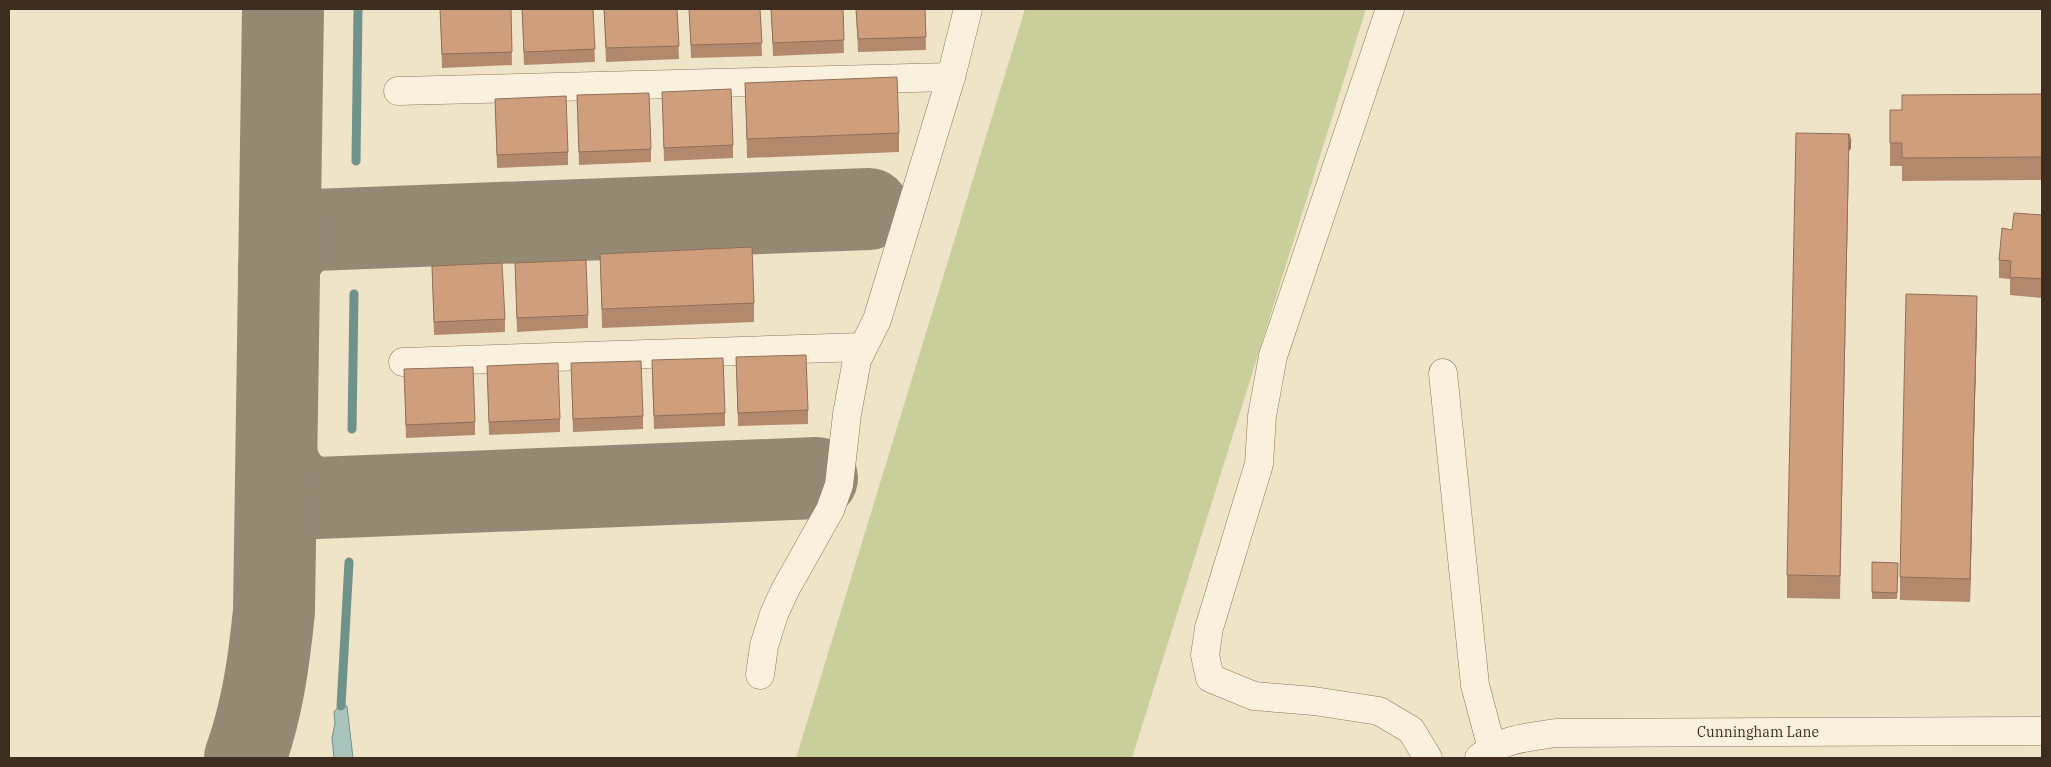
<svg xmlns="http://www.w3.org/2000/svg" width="2051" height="767" font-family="'IBM Plex Serif',serif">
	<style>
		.green { fill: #c9cf9b }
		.water { fill: #a9c4bc; stroke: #6f938a }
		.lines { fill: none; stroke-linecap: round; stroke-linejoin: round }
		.stream { stroke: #6f938a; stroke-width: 9 }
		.taxiway { stroke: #968974; stroke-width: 82 }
		.minor-casing { stroke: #8d765c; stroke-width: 29 }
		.minor { stroke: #faf1dc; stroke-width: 28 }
		.wall { fill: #b2896c }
		.shaded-wall { fill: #916f58 }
		.building { fill: #cf9f7d; stroke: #916f58 }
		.labels { text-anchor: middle; stroke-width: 4; stroke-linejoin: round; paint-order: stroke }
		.street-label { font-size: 14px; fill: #3d2e20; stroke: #f7eed8 }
	</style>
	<rect width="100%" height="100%" fill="#f0e4c8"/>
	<!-- green -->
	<polygon class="green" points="1025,9 1366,9 1132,758 796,758"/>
	<!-- water -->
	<polygon class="water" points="347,706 353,758 334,758 332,738 335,723 334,712 338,707"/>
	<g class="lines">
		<!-- stream -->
		<g class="stream">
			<polyline points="356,161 358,9"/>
			<polyline points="352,429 354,294"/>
			<polyline points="341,706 349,562"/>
		</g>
		<!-- taxiway -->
		<g class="taxiway">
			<path d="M279 269C284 249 294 238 314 230L869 209"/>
			<path d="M277 457C282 478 295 493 317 498L817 478"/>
			<path d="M245 758C262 711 269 662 274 611L283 9"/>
		</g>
		<defs>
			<g id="minor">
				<polyline points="1390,9 1273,356 1262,416 1259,464 1209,628 1205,655 1210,678 1254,696 1314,701 1379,711 1411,730 1428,758"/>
				<polyline points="398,91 951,77"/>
				<polyline points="403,362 862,347"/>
				<polyline points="1443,373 1475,685 1492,749"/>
				<polyline points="760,675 764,646 774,614 785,590 830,510 839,485 847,414 857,360 877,320 951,77 968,9"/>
				<path d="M1479 758C1500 739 1529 737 1556 733L2042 731"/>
			</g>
		</defs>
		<!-- minor casing -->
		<use href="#minor" class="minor-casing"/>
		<!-- minor -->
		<use href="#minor" class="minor"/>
	</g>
	<!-- wall -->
	<g class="wall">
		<polygon points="440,9 511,9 512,65 442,68"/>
		<polygon points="522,9 593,9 595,62 524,65"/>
		<polygon points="604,9 677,9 679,59 606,62"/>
		<polygon points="689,9 760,9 762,56 691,58"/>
		<polygon points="771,9 843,9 844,53 773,56"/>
		<polygon points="856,9 925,9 926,50 858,52"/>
		<polygon points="745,83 899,133 899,152 747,158"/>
		<polygon points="662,92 733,145 733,158 664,161"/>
		<polygon points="2042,94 2042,180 1902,181 1902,166 1890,166 1890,133 1902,110"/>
		<polygon points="577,95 651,149 651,162 579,165"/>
		<polygon points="495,99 568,152 568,165 497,168"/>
		<polygon points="1841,133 1851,148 1849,151 1840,599 1787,598 1787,575"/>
		<polygon points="2042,215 2042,298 2010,295 2010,279 1999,278 1999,260 2012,230"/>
		<polygon points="600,254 754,303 754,322 602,328"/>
		<polygon points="515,263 588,315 588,328 517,332"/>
		<polygon points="432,266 505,319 505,332 434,335"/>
		<polygon points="1977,319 1970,602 1900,600 1900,577"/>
		<polygon points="736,357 808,410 808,424 738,426"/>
		<polygon points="571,363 643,416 643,429 573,432"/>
		<polygon points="487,366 560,419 560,432 489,435"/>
		<polygon points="404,369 475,422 475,435 406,438"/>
		<polygon points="652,373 725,413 725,426 654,429"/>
		<polygon points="1872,562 1898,563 1897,599 1872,599"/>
	</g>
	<!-- shaded-wall -->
	<g class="shaded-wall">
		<polygon points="1851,141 1851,148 1849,151 1840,599 1849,144"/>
		<polygon points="1977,296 1977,319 1970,602 1970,579"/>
	</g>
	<!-- building -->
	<g class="building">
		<polygon points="440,9 511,9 512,52 442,54"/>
		<polygon points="522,9 593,9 595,49 524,52"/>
		<polygon points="604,9 677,9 679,46 606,48"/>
		<polygon points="689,9 760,9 762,43 691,45"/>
		<polygon points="771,9 843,9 844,40 773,43"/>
		<polygon points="856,9 925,9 926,37 858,39"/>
		<polygon points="897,77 899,133 747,139 745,83"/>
		<polygon points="731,89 733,145 664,148 662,92"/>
		<polygon points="649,93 651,149 579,152 577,95"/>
		<polygon points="2042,94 2042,157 1902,158 1902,143 1890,143 1890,110 1902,110 1902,95"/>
		<polygon points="566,96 568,152 497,155 495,99"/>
		<polygon points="1796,133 1849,134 1840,576 1787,575"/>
		<polygon points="1849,134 1851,141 1849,144"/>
		<polygon points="2014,213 2042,215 2042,279 2010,277 2011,261 1999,260 2002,228 2012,230"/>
		<polygon points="752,247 754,303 602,309 600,254"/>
		<polygon points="586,260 588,315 517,318 515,263"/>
		<polygon points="502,263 505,319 434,322 432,266"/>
		<polygon points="1906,294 1977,296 1970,579 1900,577"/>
		<polygon points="806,355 808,410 738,413 736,357"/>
		<polygon points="723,358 725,413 654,416 652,360"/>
		<polygon points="641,361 643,416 573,419 571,363"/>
		<polygon points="558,363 560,419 489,422 487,366"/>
		<polygon points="473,367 475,422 406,425 404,369"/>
		<polygon points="1872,562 1898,563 1897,593 1872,592"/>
	</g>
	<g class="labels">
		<!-- street labels -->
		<g class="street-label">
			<text x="1758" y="737">Cunningham Lane</text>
		</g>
	</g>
	<!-- border -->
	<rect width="2051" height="767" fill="none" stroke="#3d2e20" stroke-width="20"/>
</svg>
